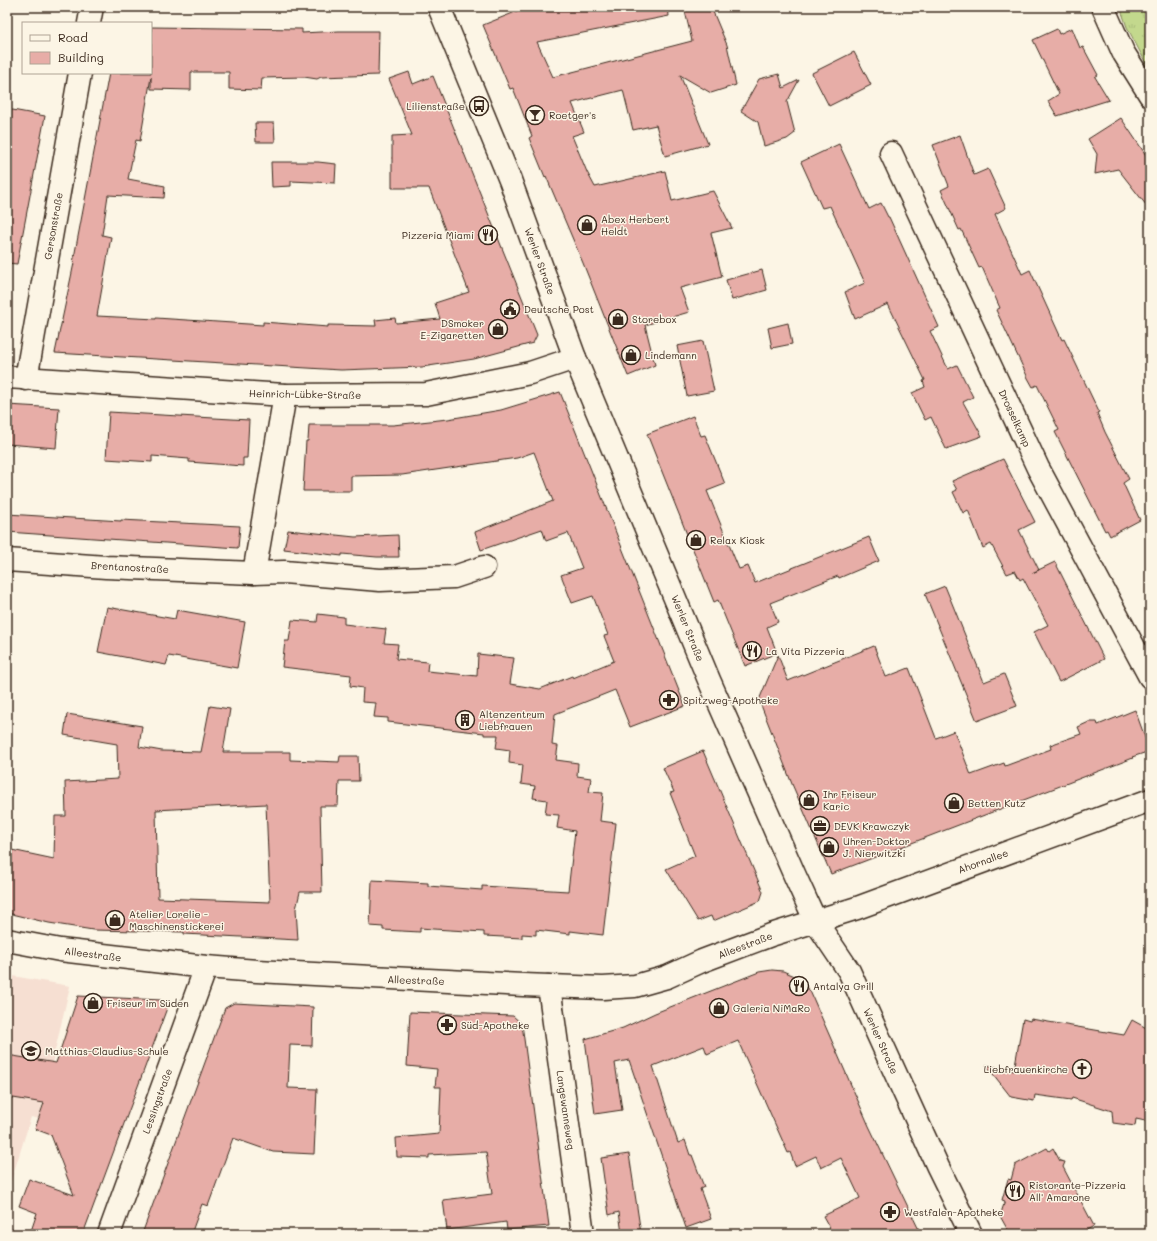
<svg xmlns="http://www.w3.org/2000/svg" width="1157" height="1241" font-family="Mali,sans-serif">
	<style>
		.built { fill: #f6dfd2 }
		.park { fill: url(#park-tufts); stroke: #7f8156 }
		.building { fill: #e7ada7; stroke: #3b2a1e; fill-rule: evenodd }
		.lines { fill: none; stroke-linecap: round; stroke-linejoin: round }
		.minor-casing { stroke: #3b2a1e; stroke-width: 25 }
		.major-casing { stroke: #3b2a1e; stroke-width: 25 }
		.minor { stroke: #fcf5e5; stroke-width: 22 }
		.major { stroke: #fcf5e5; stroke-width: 22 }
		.labels { text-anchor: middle; stroke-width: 3; stroke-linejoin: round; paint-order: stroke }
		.poi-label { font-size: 10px; fill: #3b2a1e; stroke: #fcf5e5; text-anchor: start }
		.street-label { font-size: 10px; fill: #3b2a1e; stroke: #fcf5e5 }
	</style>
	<defs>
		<pattern id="park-tufts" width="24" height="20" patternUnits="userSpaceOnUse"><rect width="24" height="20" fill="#c3d88d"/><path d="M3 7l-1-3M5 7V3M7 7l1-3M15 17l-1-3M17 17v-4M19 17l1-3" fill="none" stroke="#a8ba79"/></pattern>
	</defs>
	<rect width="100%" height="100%" fill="#fcf5e5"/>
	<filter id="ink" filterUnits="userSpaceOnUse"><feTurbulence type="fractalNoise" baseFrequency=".025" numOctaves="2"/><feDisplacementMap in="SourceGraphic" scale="8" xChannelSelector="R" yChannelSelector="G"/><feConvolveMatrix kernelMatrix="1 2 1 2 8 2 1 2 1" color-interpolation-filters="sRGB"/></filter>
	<g filter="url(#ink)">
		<!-- built -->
		<polygon class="built" points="7,975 70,986 39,1119 31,1117 7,1194"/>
		<!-- park -->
		<polygon class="park" points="1120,7 1150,7 1150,71 1127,27"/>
		<!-- building -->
		<g class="building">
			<polygon points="528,7 668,7 669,16 537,42 553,77 692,41 684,7 711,7 727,45 736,85 711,93 680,75 708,144 665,156 656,125 633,130 623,90 572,103 584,132 572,136 587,172 595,187 665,171 672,201 713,191 732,228 711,233 722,277 680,288 689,312 645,325 655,365 628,376 583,263 546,176 545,177 529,138 532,136 513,88 510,89 483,25"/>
			<polygon points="151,27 302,29 302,33 339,31 379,31 378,75 321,77 317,79 304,77 262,78 261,90 229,89 229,72 191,72 191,90 151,89 151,77 140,141 136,140 128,179 165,186 164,198 108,195 102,235 111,237 97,316 156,319 156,318 263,325 263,322 328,327 328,325 376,326 375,320 395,318 396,323 440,319 435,303 469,292 429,188 392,188 392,136 412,135 389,79 409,72 413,84 433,76 537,335 533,343 474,359 422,367 341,370 55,353 74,263 73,263 109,73 151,73"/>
			<polygon points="1072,28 1080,48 1083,47 1098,75 1095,77 1109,100 1057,116 1048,101 1059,94 1033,40 1057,29 1059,34"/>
			<polygon points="854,52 871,85 829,106 812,73"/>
			<polygon points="779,74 783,88 799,80 787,102 795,133 787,139 764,146 758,122 741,111 759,79"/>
			<polygon points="7,109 45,116 17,264 7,263"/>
			<polygon points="1121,118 1150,161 1150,210 1118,169 1095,174 1097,154 1088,139"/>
			<polygon points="255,123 274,123 275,142 256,142"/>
			<polygon points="960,135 974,175 988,169 1006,208 995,214 1022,274 1030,270 1062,340 1064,339 1099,412 1097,413 1105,432 1129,479 1123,483 1140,520 1110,536 1107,530 1105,531 1055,432 1059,430 1037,385 1033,387 1028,378 996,310 1000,308 982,267 979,268 961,229 959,230 941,190 949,186 933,145"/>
			<polygon points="839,144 869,209 881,203 888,217 889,217 939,327 930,331 948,369 957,365 973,397 963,402 982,436 946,449 931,417 925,420 912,393 925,387 923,381 925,380 888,304 855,319 845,292 865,283 830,206 822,208 801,162"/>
			<polygon points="271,162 318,162 336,164 335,183 291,181 291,186 272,187"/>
			<polygon points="762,270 767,290 732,300 726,280"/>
			<polygon points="788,323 792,344 772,348 768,328"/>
			<polygon points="703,341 714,391 687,396 677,346"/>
			<polygon points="560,392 685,706 630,727 615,690 555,714 552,745 558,746 556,760 578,763 577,776 591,778 589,792 603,793 600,821 616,823 603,935 570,931 570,934 536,930 536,935 522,934 522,938 484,936 484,932 433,929 420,928 420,932 383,930 383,927 370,926 372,880 428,883 428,886 482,890 482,886 568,891 575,831 557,828 559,815 545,814 547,800 533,798 535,786 521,784 523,765 509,763 510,750 496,748 498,735 484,735 484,733 388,722 388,718 374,717 376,703 362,702 363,688 350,686 351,675 282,667 285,641 289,641 292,620 317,622 318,614 344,617 344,624 386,629 384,643 398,644 396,659 428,662 427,671 477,676 478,654 514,658 510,684 540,689 572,676 573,678 614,661 604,636 608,635 593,596 572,603 561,575 582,568 568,533 546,541 542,529 481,550 475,532 553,501 534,452 517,458 402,475 351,476 351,491 303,491 306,441 308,441 309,425 393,425 448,419 501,410"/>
			<polygon points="7,405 59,408 56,448 7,444"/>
			<polygon points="109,412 249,420 247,458 243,458 243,466 189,462 189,459 152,456 152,462 106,459"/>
			<polygon points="693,416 701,436 705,435 725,484 707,491 739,569 748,566 755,583 869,537 879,561 839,578 838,576 770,603 778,622 767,627 777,653 745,666 718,600 714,602 647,434"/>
			<polygon points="1003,459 1035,522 1019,530 1039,570 1032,573 1055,562 1104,659 1059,682 1034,632 1048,625 1023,578 1020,580 1015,571 1007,574 991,544 983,548 968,510 963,513 953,492 957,490 952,481"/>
			<polygon points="7,514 121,521 121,520 240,526 238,548 7,532"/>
			<polygon points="288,530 355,537 398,535 399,557 377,557 342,554 342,556 284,549"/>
			<polygon points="945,586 984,682 1004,674 1017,706 977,721 925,594"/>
			<polygon points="107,607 175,619 177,610 245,622 237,668 169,656 166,665 98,652"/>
			<polygon points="874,646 886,677 909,668 936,738 954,731 971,775 1004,763 1005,766 1051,749 1050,745 1081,734 1078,727 1089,722 1097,722 1098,725 1135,710 1150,751 1132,757 1133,758 831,874 792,784 759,700 778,655 788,681"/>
			<path d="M210 706 230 709 223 752H290V760L339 762 340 756H358L359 781H339L338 806H320L322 892H300L296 909 298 940 184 934V932L93 930 49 923 7 913V849L54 859 55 816H66L65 782 118 779 117 744 64 735 67 714 142 726 139 747 162 751 201 752ZM266 804 270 902 158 898 156 810Z"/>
			<polygon points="703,751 763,892 760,901 713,921 711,916 698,921 666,869 695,856 670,793 674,792 663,768"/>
			<polygon points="772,970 783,971 797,977 810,991 869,1126 921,1234 833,1234 823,1216 860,1198 841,1158 821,1168 816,1156 795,1166 790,1152 788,1153 738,1041 707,1054 704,1046 653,1066 678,1143 685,1140 690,1155 692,1155 704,1187 700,1189 711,1219 686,1228 629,1060 615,1063 622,1110 595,1114 585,1039 623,1028 655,1013 759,972"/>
			<polygon points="78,996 161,1000 167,1008 83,1234 30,1234 37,1213 19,1206 29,1179 74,1195 51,1135 35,1129 44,1103 7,1097 7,1055 56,1063"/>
			<polygon points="234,1003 313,1007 312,1046 290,1045 288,1088 317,1089 314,1154 273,1152 233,1138 208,1206 202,1204 191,1234 142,1234 225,1008"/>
			<polygon points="410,1012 513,1016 522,1024 549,1226 507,1230 506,1222 447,1230 443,1200 492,1194 486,1152 429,1155 429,1158 397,1157 396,1138 439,1134 441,1087 435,1087 437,1069 407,1066"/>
			<polygon points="1023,1019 1030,1021 1031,1019 1124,1035 1132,1020 1150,1030 1150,1122 1136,1119 1135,1126 1113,1123 1112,1111 1072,1098 1071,1100 1035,1095 1034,1101 1011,1097 986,1065 1014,1071"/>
			<polygon points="1047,1148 1049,1151 1053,1148 1060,1161 1065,1162 1063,1167 1094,1226 1079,1234 1010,1234 1000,1216 1005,1201 1002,1200 1008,1179 1011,1180 1015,1165"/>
			<polygon points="629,1154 641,1234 622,1234 619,1212 609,1215 601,1158"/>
		</g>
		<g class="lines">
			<defs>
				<g id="minor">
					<polyline points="1103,7 1123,52 1150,95"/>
					<polyline points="89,23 92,7"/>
					<polyline points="891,153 1038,468 1150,677"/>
					<polyline points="7,377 285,395 426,394 530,373 575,358"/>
					<polyline points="26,379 80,73"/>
					<polyline points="7,560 106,567 254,573 284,572 380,580 454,577 484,567"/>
					<polyline points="254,573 285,395"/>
					<polyline points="549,986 583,1234"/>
					<polyline points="109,1234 206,967"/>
				</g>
				<g id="major">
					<polyline points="439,7 510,180 575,358 709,680 795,876 816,922 849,971 938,1167 971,1234"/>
					<polyline points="7,940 60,950 206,967 257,971 523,985 603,988 635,986 667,977 702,961 771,935 857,908 1150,800"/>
				</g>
			</defs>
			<!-- minor casing -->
			<use href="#minor" class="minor-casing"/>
			<!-- major casing -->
			<use href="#major" class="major-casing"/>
			<!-- minor -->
			<use href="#minor" class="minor"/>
			<!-- major -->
			<use href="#major" class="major"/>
		</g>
	</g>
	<!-- icons -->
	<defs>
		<symbol id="bus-ring" viewBox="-11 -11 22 22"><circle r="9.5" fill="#fcf5e5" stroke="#3b2a1e" stroke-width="1.5"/><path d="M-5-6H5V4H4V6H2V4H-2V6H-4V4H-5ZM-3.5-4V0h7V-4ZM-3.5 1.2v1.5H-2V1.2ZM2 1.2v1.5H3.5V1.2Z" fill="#3b2a1e"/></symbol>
		<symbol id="bar-ring" viewBox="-11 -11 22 22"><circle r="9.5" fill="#fcf5e5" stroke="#3b2a1e" stroke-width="1.5"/><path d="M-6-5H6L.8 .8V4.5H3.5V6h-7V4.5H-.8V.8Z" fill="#3b2a1e"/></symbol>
		<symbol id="shop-ring" viewBox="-11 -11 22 22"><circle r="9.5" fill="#fcf5e5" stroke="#3b2a1e" stroke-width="1.5"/><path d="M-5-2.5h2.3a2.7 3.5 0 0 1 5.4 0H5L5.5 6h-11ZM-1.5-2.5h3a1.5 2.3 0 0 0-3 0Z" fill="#3b2a1e"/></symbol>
		<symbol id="restaurant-ring" viewBox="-11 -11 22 22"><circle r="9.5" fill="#fcf5e5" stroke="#3b2a1e" stroke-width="1.5"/><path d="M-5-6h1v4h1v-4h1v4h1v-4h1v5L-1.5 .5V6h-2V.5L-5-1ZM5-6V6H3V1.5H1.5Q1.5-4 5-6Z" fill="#3b2a1e"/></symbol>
		<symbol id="civic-ring" viewBox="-11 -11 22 22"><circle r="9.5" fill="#fcf5e5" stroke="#3b2a1e" stroke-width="1.5"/><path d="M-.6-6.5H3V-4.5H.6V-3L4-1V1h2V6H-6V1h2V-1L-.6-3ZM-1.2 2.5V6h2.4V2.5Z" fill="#3b2a1e"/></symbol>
		<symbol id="pharmacy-ring" viewBox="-11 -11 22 22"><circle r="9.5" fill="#fcf5e5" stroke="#3b2a1e" stroke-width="1.5"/><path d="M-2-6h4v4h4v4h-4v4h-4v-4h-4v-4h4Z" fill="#3b2a1e"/></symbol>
		<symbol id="building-ring" viewBox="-11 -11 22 22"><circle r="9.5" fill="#fcf5e5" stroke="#3b2a1e" stroke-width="1.5"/><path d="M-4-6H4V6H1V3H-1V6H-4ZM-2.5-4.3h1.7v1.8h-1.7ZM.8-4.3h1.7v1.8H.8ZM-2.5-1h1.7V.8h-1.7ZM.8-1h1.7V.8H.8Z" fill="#3b2a1e"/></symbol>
		<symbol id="office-ring" viewBox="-11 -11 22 22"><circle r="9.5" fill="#fcf5e5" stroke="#3b2a1e" stroke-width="1.5"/><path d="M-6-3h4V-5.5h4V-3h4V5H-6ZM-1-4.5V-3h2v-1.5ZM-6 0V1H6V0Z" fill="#3b2a1e"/></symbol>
		<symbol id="school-ring" viewBox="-11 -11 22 22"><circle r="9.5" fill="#fcf5e5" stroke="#3b2a1e" stroke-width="1.5"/><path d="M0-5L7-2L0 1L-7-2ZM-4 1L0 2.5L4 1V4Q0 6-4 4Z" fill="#3b2a1e"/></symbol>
		<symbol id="church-ring" viewBox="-11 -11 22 22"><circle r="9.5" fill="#fcf5e5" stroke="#3b2a1e" stroke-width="1.5"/><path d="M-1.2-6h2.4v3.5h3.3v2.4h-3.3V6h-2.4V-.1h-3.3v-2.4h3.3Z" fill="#3b2a1e"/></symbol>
	</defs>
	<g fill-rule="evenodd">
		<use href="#bus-ring" x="468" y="95" width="22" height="22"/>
		<use href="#bar-ring" x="524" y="104" width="22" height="22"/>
		<use href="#shop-ring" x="576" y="214" width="22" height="22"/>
		<use href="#restaurant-ring" x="477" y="224" width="22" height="22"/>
		<use href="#civic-ring" x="499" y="298" width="22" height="22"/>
		<use href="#shop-ring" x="607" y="308" width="22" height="22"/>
		<use href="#shop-ring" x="487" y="318" width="22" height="22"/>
		<use href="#shop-ring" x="620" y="344" width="22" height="22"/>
		<use href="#shop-ring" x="685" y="529" width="22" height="22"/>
		<use href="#restaurant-ring" x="741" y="640" width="22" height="22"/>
		<use href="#pharmacy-ring" x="658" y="689" width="22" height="22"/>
		<use href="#building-ring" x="454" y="709" width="22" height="22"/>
		<use href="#shop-ring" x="798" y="789" width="22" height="22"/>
		<use href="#shop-ring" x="943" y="792" width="22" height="22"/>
		<use href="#office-ring" x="809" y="815" width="22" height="22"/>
		<use href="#shop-ring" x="818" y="836" width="22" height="22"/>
		<use href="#shop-ring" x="104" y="909" width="22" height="22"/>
		<use href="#restaurant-ring" x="788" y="975" width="22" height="22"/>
		<use href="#shop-ring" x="82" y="992" width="22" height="22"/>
		<use href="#shop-ring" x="708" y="997" width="22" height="22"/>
		<use href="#pharmacy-ring" x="436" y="1014" width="22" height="22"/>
		<use href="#school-ring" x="20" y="1040" width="22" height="22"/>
		<use href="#church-ring" x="1071" y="1058" width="22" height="22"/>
		<use href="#restaurant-ring" x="1004" y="1180" width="22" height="22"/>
		<use href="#pharmacy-ring" x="879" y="1201" width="22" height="22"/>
	</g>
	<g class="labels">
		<!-- poi labels -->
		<g class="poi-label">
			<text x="465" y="110" text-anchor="end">Lilienstraße</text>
			<text x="549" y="119">Roetger's</text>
			<text x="601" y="223">Abex Herbert<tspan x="601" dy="12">Heldt</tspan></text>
			<text x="474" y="239" text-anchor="end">Pizzeria Miami</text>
			<text x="524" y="313">Deutsche Post</text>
			<text x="632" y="323">Storebox</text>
			<text x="484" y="327" text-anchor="end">DSmoker<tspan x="484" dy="12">E-Zigaretten</tspan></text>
			<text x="645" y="359">Lindemann</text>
			<text x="710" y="544">Relax Kiosk</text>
			<text x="766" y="655">La Vita Pizzeria</text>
			<text x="683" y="704">Spitzweg-Apotheke</text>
			<text x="479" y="718">Altenzentrum<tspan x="479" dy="12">Liebfrauen</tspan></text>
			<text x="823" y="798">Ihr Friseur<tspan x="823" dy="12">Karic</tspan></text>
			<text x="968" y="807">Betten Kutz</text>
			<text x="834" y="830">DEVK Krawczyk</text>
			<text x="843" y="845">Uhren-Doktor<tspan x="843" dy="12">J. Nierwitzki</tspan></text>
			<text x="129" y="918">Atelier Lorelie -<tspan x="129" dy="12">Maschinenstickerei</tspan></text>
			<text x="813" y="990">Antalya Grill</text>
			<text x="107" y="1007">Friseur im Süden</text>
			<text x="733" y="1012">Galeria NiMaRo</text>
			<text x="461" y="1029">Süd-Apotheke</text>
			<text x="45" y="1055">Matthias-Claudius-Schule</text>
			<text x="1068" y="1073" text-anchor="end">Liebfrauenkirche</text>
			<text x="1029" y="1189">Ristorante-Pizzeria<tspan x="1029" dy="12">All' Amarone</tspan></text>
			<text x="904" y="1216">Westfalen-Apotheke</text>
		</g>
		<!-- street labels -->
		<g class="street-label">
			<text transform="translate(53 226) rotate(-80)" y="4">Gersonstraße</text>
			<text transform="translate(540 261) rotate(70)" y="4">Werler Straße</text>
			<text transform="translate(305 394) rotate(1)" y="4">Heinrich-Lübke-Straße</text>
			<text transform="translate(1015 418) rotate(65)" y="4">Drosselkamp</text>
			<text transform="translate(130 567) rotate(3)" y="4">Brentanostraße</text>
			<text transform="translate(688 628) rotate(68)" y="4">Werler Straße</text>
			<text transform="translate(983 861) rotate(-20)" y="4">Ahornallee</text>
			<text transform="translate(745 945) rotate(-21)" y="4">Alleestraße</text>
			<text transform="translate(93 954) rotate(7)" y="4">Alleestraße</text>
			<text transform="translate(416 980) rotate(2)" y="4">Alleestraße</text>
			<text transform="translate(881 1041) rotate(66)" y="4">Werler Straße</text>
			<text transform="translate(157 1101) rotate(-70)" y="4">Lessingstraße</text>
			<text transform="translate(566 1110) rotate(82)" y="4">Langewanneweg</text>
		</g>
	</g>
	<!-- margin -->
	<rect width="1157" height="1241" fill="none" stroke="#fcf5e5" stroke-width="24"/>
	<rect x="12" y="12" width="1133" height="1217" fill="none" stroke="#3b2a1e" stroke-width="1.5" filter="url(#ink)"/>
	<!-- legend -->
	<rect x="22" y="22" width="130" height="52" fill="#fcf5e5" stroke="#afa495"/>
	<rect x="30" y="35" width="20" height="6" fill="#fcf5e5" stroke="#afa495"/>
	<text x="58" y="42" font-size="12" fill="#3b2a1e">Road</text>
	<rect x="30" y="52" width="20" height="12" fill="#e7ada7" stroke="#afa495"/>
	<text x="58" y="62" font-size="12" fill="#3b2a1e">Building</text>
</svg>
